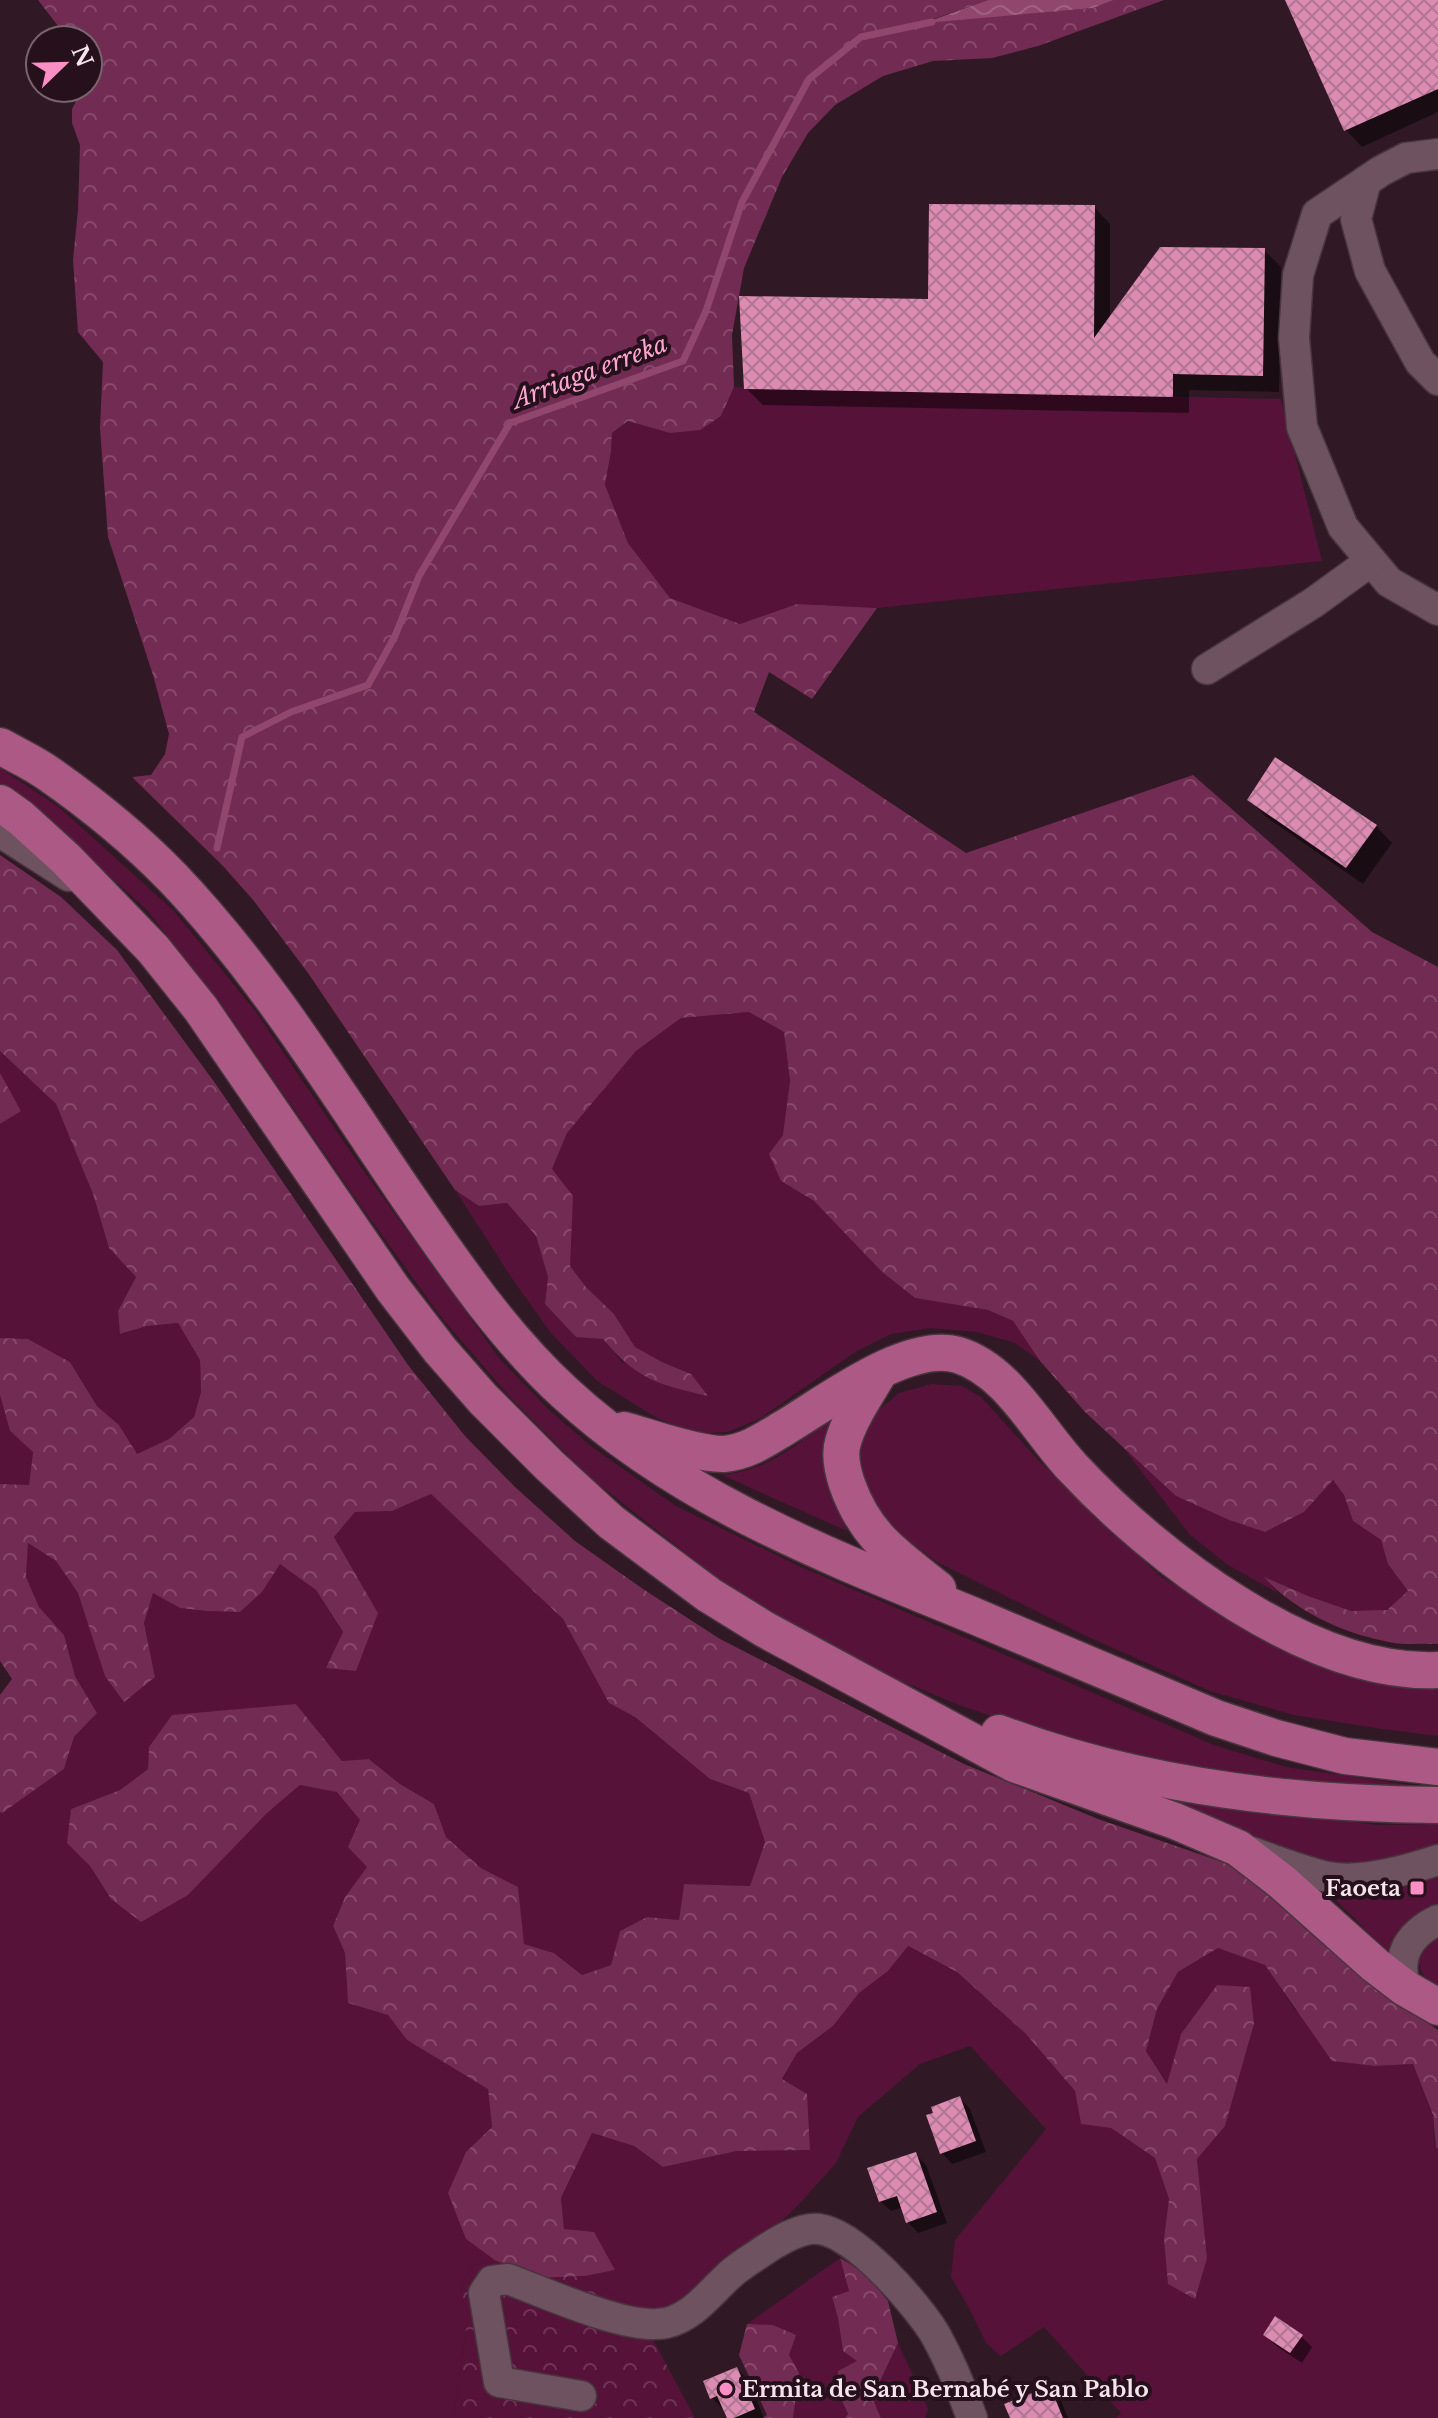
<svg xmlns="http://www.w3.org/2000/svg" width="1438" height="2418" font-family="'Libre Baskerville',serif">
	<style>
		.grass { fill: #561239 }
		.forest { fill: url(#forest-crowns) }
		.park { fill: url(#park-crowns) }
		.water { fill: url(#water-waves) }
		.shadow { fill: #0007 }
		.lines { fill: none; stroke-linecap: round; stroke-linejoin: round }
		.stream { stroke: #91476d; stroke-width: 7 }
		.building { fill: url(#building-cross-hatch) }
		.minor-casing { stroke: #48353e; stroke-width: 33 }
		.major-casing { stroke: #48353e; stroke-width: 39 }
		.minor { stroke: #6e525f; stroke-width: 30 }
		.major { stroke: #ac5a85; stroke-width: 36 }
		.poi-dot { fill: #fb8fc5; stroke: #26101b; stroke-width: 3 }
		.labels { text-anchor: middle; stroke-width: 8; stroke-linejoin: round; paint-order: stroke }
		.poi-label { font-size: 22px; font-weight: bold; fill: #f5e4eb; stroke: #26101b; text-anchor: end }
		.water-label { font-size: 24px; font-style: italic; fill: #fca7d0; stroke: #26101b }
	</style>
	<defs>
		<pattern id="forest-crowns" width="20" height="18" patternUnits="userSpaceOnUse" patternTransform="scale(2)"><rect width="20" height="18" fill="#722b52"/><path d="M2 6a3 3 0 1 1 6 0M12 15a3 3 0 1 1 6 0" fill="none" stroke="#874a6b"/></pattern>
		<pattern id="park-crowns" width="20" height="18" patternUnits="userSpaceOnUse" patternTransform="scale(2)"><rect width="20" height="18" fill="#561239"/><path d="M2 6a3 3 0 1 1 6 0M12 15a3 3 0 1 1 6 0" fill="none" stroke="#6f3456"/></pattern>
		<pattern id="water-waves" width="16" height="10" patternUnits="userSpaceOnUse" patternTransform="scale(2)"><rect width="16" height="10" fill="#91476d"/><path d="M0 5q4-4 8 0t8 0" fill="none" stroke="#a16182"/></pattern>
		<pattern id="building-cross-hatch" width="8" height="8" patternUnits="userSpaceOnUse" patternTransform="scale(2)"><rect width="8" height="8" fill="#dc8bb2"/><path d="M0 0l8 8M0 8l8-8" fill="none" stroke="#b07692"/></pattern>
	</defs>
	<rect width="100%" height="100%" fill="#301924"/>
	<!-- grass -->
	<g class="grass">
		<polygon points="734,387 1281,399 1322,561 877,608 797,604 740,624 670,598 628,543 605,485 611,452 612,433 629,421 670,433 721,416"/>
		<polygon points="0,768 60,808 174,911 256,1012 361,1167 500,1359 548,1409 592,1447 676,1506 799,1566 1214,1745 1286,1767 1430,1788 1313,1788 1125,1761 959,1705 857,1663 716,1577 587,1475 509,1396 441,1317 363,1209 220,1002 146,909 73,843 0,786"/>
		<polygon points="749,1012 784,1032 790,1081 781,1181 814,1201 882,1272 915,1298 988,1310 1013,1321 1040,1361 1015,1343 977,1332 931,1328 891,1334 855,1352 761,1418 728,1432 697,1434 657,1418 597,1381 551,1333 513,1280 455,1190 479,1206 507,1203 536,1236 548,1277 545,1304 603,1339 622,1362 691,1374 662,1362 635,1347 614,1314 586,1287 569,1265 570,1233 552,1169 567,1133 636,1051 681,1018"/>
		<polygon points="0,1051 56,1104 93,1194 109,1248 136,1277 118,1311 121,1334 147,1326 178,1323 200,1360 201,1392 194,1417 169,1439 136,1455 119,1425 97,1406 70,1362 28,1339 0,1338 0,1124 20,1110 0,1074"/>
		<polygon points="932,1384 962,1386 981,1397 1039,1461 1160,1576 1255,1635 1352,1677 1438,1689 1438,1736 1382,1729 1294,1715 1210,1691 1084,1635 937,1562 891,1528 867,1493 857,1464 860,1440 868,1419 899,1393"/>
		<polygon points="0,1395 10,1431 33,1451 29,1485 0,1484"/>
		<path d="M840 1408 829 1484 835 1504 847 1531 722 1475C769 1471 806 1440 840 1408Z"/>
		<path d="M1122 1446 1176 1496 1229 1520 1265 1532 1304 1512 1333 1480 1344 1495 1353 1521 1381 1540 1388 1564 1408 1591C1401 1597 1393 1608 1384 1610 1344 1619 1301 1593 1266 1578L1278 1593 1228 1565 1190 1535Z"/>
		<polygon points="431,1494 563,1619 609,1703 635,1717 710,1779 749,1793 765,1842 750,1886 684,1884 679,1920 647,1917 620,1931 611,1965 582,1975 554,1953 523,1944 518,1887 481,1868 446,1837 434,1804 400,1784 370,1759 342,1761 296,1704 149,1747 148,1769 120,1790 71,1809 68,1843 90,1866 111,1899 188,1895 267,1813 300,1785 337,1791 360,1820 367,1867 345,1897 333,1926 345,1953 348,2003 388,2015 407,2040 488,2088 492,2127 466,2152 466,2239 496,2261 472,2266 460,2290 468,2314 454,2418 0,2418 0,1812 2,1812 64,1769 74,1737 97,1713 75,1676 64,1635 39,1607 26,1577 28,1543 56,1561 78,1593 92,1635 155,1677 144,1623 153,1592 180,1608 207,1611 240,1612 262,1592 280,1563 316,1590 343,1633 378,1613 334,1537 355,1512 392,1511"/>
		<polygon points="1160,1797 1377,1825 1438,1824 1438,1846 1354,1867 1279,1851"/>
		<path d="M1438 1876V1905C1412 1913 1395 1927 1390 1954L1332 1896 1379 1895Z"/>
		<path d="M1438 1932V1988C1423 1980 1419 1969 1418 1953Z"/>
		<polygon points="907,1946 957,1972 1025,2033 1075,2091 1081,2124 1111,2128 1155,2158 1169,2199 1164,2238 1207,2258 1197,2159 1225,2126 1254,2024 1181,2034 1168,2085 1146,2051 1157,2009 1178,1972 1218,1948 1266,1965 1295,2010 1375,2066 1413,2064 1433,2116 1435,2148 1438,2148 1438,2418 1116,2418 1121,2413 1044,2327 1001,2356 986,2343 970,2310 951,2277 955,2240 1046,2129 970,2046 920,2064 858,2117 836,2163 800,2203 769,2234 669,2310 637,2310 585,2276 614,2270 564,2229 561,2199 592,2133 634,2146 663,2167 737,2151 810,2150 782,2080 797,2053 833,2026 859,1993 888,1971"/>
		<polygon points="840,2258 849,2291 832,2298 838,2318 843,2351 858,2361 837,2390 848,2414 845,2418 793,2418 799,2373 747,2324"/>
		<polygon points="898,2343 928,2409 925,2418 881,2418 872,2398"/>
	</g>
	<!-- forest -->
	<g class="forest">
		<path d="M38 0H988L928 21 1093 8 1114 0H1164L1038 46 992 58 933 61 883 76 835 105 808 133 782 177 744 268 732 335 734 387 721 416 700 430 670 433 628 421 612 433 611 452 605 485 628 543 670 598 740 624 797 604 877 608 812 699 769 672 754 712 966 853 1193 775 1372 932 1438 967V1644C1424 1643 1408 1645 1394 1643 1347 1635 1296 1613 1264 1577L1308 1596 1351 1611 1387 1610 1408 1591 1388 1564 1381 1540 1353 1521 1344 1495 1333 1480 1304 1512 1265 1532 1229 1520 1176 1496 1085 1412 1040 1361 1013 1321 988 1310 915 1298 882 1272 814 1201 781 1181 769 1154 783 1135 790 1081 784 1032 749 1012 681 1018 636 1051 567 1133 552 1169 573 1196 570 1266 586 1287 614 1314 635 1347 662 1362 691 1374 708 1396C659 1385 636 1379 603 1339L576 1337 545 1304 548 1277 536 1236 507 1203 479 1206 455 1190 308 973 254 901 223 866 132 777 151 775 165 754 169 734 153 675 108 537 100 428 103 362 78 332 73 260 78 210 80 145 72 123V109L79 95 78 88H88V40H69Z"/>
		<polygon points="0,855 61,897 117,950 215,1083 408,1365 465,1436 515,1487 575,1541 643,1589 720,1639 964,1764 1098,1819 1228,1864 1266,1892 1311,1934 1360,1974 1409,2011 1438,2030 1438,2148 1436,2148 1433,2115 1413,2064 1375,2066 1332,2061 1265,1965 1218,1948 1178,1972 1157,2009 1146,2051 1167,2084 1181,2034 1217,1985 1250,1987 1254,2024 1225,2126 1197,2159 1207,2258 1195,2299 1168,2284 1164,2238 1169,2199 1155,2158 1111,2128 1081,2124 1075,2091 1025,2033 957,1972 908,1946 888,1971 859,1993 833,2026 797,2053 782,2079 807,2094 810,2150 737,2151 663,2167 634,2146 592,2133 561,2198 564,2229 594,2232 615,2270 585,2276 545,2278 496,2261 466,2239 448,2193 466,2152 492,2127 488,2089 407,2040 388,2015 348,2003 345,1953 333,1926 345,1897 367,1867 348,1847 360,1820 337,1792 300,1785 267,1813 188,1895 141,1922 111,1899 90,1866 67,1843 71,1809 120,1790 148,1769 149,1747 172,1715 296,1704 342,1761 369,1759 400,1784 434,1804 446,1837 481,1868 518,1887 524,1944 554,1953 582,1975 611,1965 620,1931 647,1917 679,1920 684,1884 750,1886 765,1842 749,1793 710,1779 635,1717 609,1703 563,1619 431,1494 392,1511 355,1512 334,1537 378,1613 356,1671 326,1668 343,1632 316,1590 280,1564 262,1592 240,1612 207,1611 180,1608 153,1593 144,1623 155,1677 124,1702 105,1676 78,1593 56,1561 28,1543 26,1577 39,1607 64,1635 75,1676 97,1713 74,1737 64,1769 2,1813 0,1812 0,1695 12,1679 0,1661 0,1484 29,1485 33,1452 10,1431 0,1395 0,1338 28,1339 70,1362 97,1406 119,1425 137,1454 169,1439 194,1417 201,1392 200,1360 178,1323 147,1326 120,1334 118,1311 136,1277 109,1248 93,1194 56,1104 0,1051"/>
		<polygon points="0,1073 21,1111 0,1124"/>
		<polygon points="840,2258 865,2273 888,2301 898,2343 872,2398 881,2418 845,2418 848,2414 837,2390 838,2371 857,2361 843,2351 838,2318 832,2297 849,2291"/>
		<polygon points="747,2324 773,2325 796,2335 789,2355 799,2373 793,2418 762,2418 767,2415 739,2355"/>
	</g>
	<!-- park -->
	<polygon class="park" points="496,2261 545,2278 585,2276 637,2310 695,2418 454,2418 468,2314 460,2290 472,2266"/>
	<!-- water -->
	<polygon class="water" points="988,0 1114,0 1093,8 924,23"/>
	<!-- shadow -->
	<g class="shadow">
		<polygon points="1287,0 1438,0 1438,112 1362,147 1346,130"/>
		<polygon points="1094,207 1110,224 1110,319 1264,250 1281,267 1279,392 1189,390 1189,413 763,405 746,388 930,301"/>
		<polygon points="1250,800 1376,826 1392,843 1363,884 1266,817"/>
		<polygon points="960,2098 970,2109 986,2152 952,2164 942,2153"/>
		<polygon points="915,2154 926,2165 947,2223 918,2233 908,2222 901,2208 891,2211 880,2201"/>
		<polygon points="1265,2335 1301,2336 1312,2347 1302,2363 1276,2346"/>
		<polygon points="737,2369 748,2380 764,2418 729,2418 725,2408 723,2409 712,2398"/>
		<polygon points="1050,2388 1060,2398 1068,2418 1012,2418"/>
	</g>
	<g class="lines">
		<!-- stream -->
		<polyline class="stream" points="217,848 242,737 291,712 368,685 395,636 419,576 510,423 683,361 706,311 742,202 809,79 861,37 932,22"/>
	</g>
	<!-- building -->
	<g class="building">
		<polygon points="1285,0 1438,0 1438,89 1344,131"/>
		<polygon points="929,204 1095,205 1094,338 1160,247 1265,248 1263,376 1173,374 1173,397 744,389 739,296 928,299"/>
		<polygon points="1275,757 1377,825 1346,868 1247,800"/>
		<polygon points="960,2096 976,2141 940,2154 926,2115 933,2113 931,2107"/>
		<polygon points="916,2152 937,2212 906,2223 897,2196 879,2202 867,2168"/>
		<polygon points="1275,2316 1303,2335 1290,2353 1263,2335"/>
		<polygon points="737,2367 755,2409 734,2418 727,2418 717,2396 710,2399 703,2381"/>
		<polygon points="1050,2386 1063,2418 1010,2418 1004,2404"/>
	</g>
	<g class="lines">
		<defs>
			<g id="minor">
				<polyline points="1438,154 1406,158 1381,171 1317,214 1298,275 1294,338 1302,427 1343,527 1389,582 1438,610"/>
				<polyline points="1366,181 1356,219 1370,271 1420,362 1438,380"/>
				<polyline points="1207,669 1313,603 1371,561"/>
				<polyline points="0,832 69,876"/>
				<path d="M1251 1852C1277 1861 1302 1871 1328 1877 1360 1883 1408 1870 1438 1860"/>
				<path d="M1405 1988C1396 1955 1409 1934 1438 1920"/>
				<path d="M581 2396 499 2382 484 2293 492 2281 508 2279C546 2293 628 2331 666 2323 695 2316 712 2290 733 2272 742 2264 753 2258 763 2251 778 2241 801 2227 819 2229 856 2234 916 2303 935 2334 950 2361 962 2390 972 2418"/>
			</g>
			<g id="major">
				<path d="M0 746C16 755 34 763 49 774 92 804 135 839 172 877 264 973 335 1090 410 1200 457 1268 504 1337 565 1393 681 1500 828 1556 972 1615 1053 1649 1134 1684 1216 1718L1276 1738 1345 1756 1438 1767"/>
				<polyline points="0,803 21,818 66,859 153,949 201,1009 393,1289 440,1350 483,1399 549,1465 611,1522 709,1595 764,1629 1014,1764 1175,1821 1238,1848 1282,1882 1375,1965 1405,1988 1438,2007"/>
				<path d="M880 1371C867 1394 850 1417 843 1442 839 1455 843 1472 847 1484 866 1538 896 1555 938 1589"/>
				<path d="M624 1430C649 1437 699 1455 724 1454 747 1452 764 1440 784 1428 826 1403 908 1340 958 1355 1008 1370 1038 1431 1073 1468 1156 1557 1310 1676 1438 1670"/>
				<path d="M999 1733C1139 1786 1289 1804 1438 1805"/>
			</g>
		</defs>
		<!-- minor casing -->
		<use href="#minor" class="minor-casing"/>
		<!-- major casing -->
		<use href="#major" class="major-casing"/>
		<!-- minor -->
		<use href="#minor" class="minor"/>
		<!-- major -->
		<use href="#major" class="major"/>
	</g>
	<!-- markers -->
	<g class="poi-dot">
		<rect x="1409" y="1880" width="16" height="16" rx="4"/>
		<circle cx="726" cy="2389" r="8"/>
	</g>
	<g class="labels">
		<!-- poi labels -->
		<g class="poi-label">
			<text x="1401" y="1896">Faoeta</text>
			<text x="742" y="2397" text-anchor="start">Ermita de San Bernabé y San Pablo</text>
		</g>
		<!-- water labels -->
		<g class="water-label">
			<text transform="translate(590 372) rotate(-21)" y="8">Arriaga erreka</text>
		</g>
	</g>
	<!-- north arrow -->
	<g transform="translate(64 64) rotate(67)"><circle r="38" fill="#26101b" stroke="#79656e" stroke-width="2"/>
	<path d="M0-6L14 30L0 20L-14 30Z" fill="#fb8fc5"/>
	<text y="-12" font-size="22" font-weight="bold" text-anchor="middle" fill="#f5e4eb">N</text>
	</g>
</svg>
